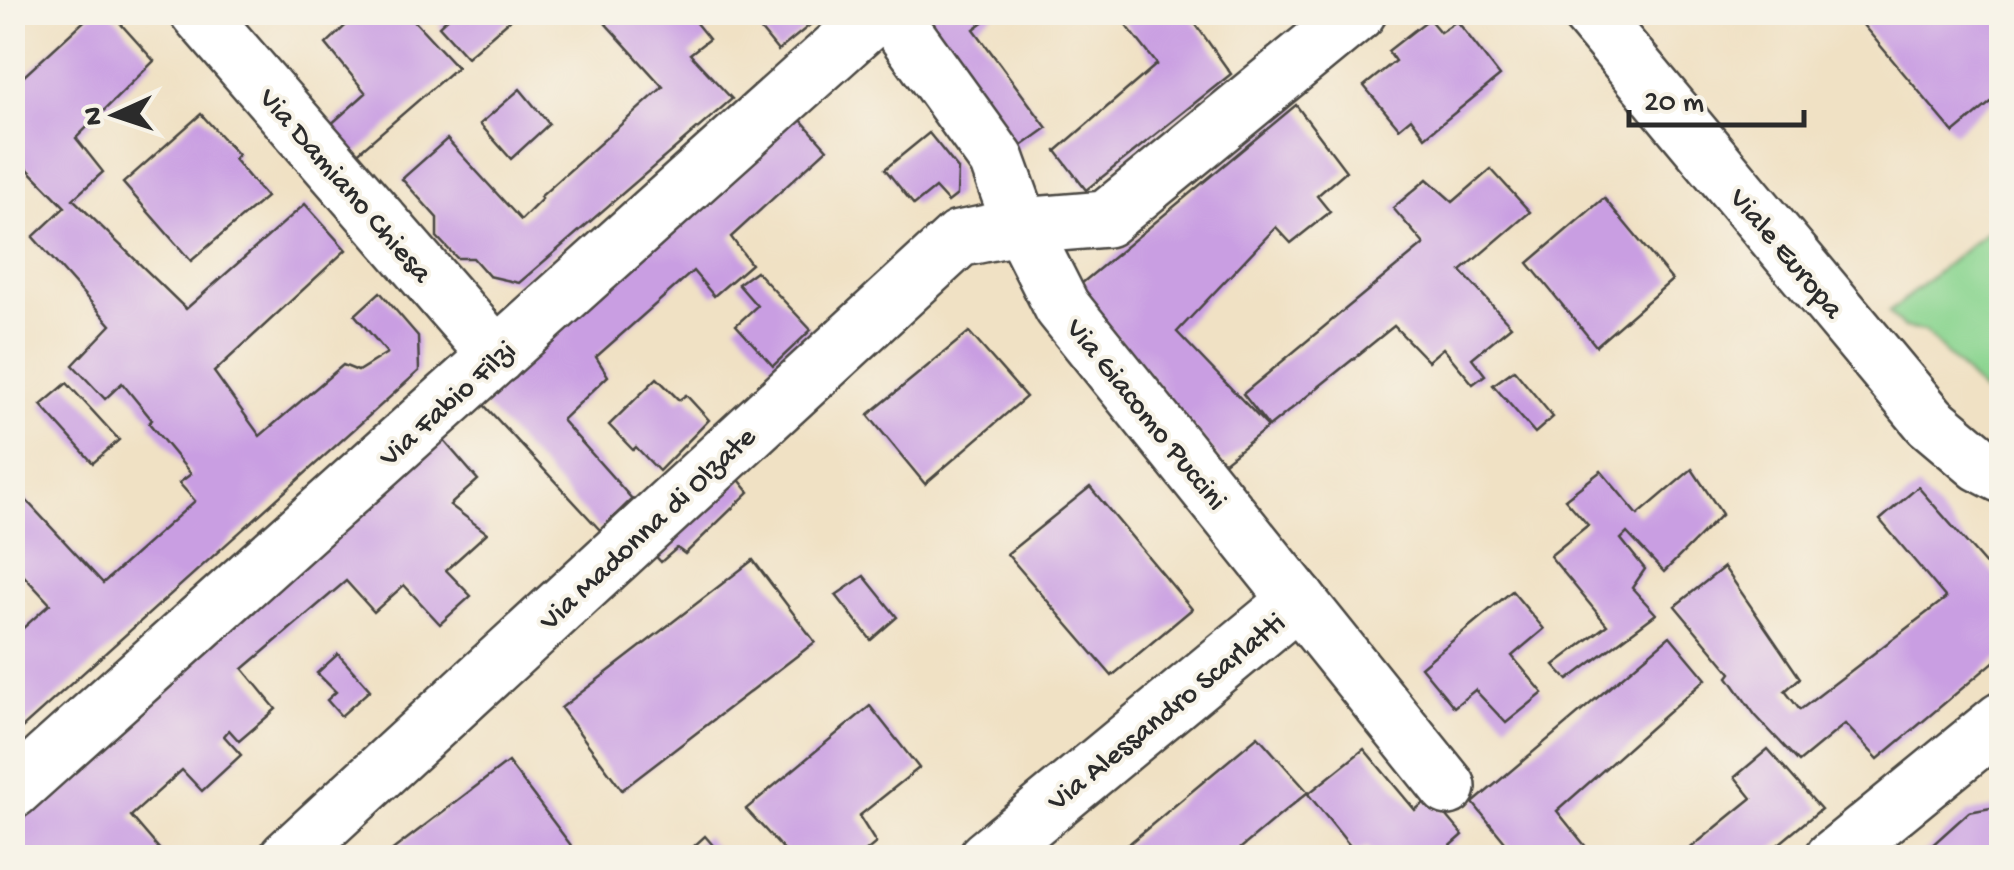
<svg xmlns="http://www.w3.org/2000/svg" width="2014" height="870" font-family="'Gochi Hand',sans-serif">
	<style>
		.green { fill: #8cd591; stroke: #5c805e; stroke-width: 2.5 }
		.building { fill: #c99ee2 }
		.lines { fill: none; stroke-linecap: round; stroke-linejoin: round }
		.minor-casing { stroke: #494642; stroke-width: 60 }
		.tertiary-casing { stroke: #494642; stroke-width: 60 }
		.minor { stroke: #fff; stroke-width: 55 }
		.tertiary { stroke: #fff; stroke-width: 55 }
		.labels { text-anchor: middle; stroke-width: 8; stroke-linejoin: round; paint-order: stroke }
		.street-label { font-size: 30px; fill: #2b2b2b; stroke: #f7f3e8 }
	</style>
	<rect width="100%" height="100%" fill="#f7f3e8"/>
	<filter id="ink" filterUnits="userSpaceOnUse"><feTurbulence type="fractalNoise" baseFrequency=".01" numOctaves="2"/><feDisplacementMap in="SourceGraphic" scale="20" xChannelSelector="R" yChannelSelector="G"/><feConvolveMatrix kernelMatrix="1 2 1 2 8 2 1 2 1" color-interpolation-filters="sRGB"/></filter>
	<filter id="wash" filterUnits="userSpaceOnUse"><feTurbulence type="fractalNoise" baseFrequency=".0048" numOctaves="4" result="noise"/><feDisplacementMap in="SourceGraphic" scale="40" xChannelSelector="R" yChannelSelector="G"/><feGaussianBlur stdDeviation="2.25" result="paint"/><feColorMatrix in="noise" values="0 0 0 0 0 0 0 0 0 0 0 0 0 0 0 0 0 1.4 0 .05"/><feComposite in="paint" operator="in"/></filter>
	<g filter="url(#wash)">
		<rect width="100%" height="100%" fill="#f0e1c4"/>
		<!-- green -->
		<polygon class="green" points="2001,220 2001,405 1992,401 1924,331 1904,328 1889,312"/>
		<g id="blocks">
			<!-- building -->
			<g class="building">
				<polygon points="94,12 110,12 154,61 76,138 103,172 73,199 186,309 305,204 346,250 214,372 260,436 343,365 358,371 387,353 355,315 380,292 418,336 419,371 12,737 12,638 50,604 12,563 12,485 103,583 195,501 179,483 191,474 149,423 152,420 122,383 105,399 73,365 111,325 33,237 65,207 12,153 12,87"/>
				<polygon points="360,12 406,12 457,67 353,157 328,127 366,93 326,44"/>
				<polygon points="454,12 519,12 467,57 439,26"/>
				<polygon points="620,12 653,12 658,19 666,12 687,12 709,39 690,54 732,99 519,283 489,276 473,258 457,258 437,237 437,218 402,179 447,139 521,220 542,199 540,197 663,87 606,24"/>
				<polygon points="746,12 826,12 778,51"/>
				<polygon points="909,12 997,12 974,29 1047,128 1008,156"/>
				<polygon points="1116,12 1187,12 1231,74 1086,190 1056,151 1157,64"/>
				<polygon points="1878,12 2002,12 2002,93 1954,133 1863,25"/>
				<polygon points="1429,19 1440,32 1457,21 1500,76 1425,137 1411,118 1399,128 1364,86 1395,61 1388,51"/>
				<polygon points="520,89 549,124 511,159 480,124"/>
				<polygon points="1296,105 1346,171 1317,196 1330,212 1291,243 1276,227 1177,332 1268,427 1223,463 1075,289"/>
				<polygon points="791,109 827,149 731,237 751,264 714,296 693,271 596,357 608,376 562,420 632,499 600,530 472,392"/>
				<polygon points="201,114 238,155 234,159 266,197 191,261 123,183"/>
				<polygon points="929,133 958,169 957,195 948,202 935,188 914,205 885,169"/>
				<polygon points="1491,169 1530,212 1461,271 1511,326 1472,358 1485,375 1473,384 1443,348 1428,361 1394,326 1269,427 1243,394 1424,244 1393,208 1427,179 1453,202"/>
				<polygon points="1604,198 1672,280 1596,346 1528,263"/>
				<polygon points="756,271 811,330 773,366 736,325 757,306 738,284"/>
				<polygon points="969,332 1026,397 925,484 868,415"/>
				<polygon points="1514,370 1553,417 1535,433 1493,385"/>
				<polygon points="657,378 679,400 686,395 709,420 659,471 636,447 633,450 609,425"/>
				<polygon points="67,383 119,440 93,463 41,405"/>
				<polygon points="432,427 478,480 450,505 487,533 446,570 471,596 440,624 404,585 374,612 346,581 243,669 276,709 239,741 229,730 224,736 241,755 202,791 182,770 131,816 167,858 12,858 12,804"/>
				<polygon points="1692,469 1722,514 1664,572 1627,533 1621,539 1645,569 1632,588 1656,614 1568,680 1554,665 1607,625 1550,556 1588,525 1565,499 1601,471 1638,515"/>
				<polygon points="736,476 749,492 685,554 677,548 661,562 651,551"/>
				<polygon points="1090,487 1192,609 1112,676 1007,554"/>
				<polygon points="1918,487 2002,583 2002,655 1878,759 1845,724 1799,762 1755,715 1728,677 1731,673 1675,606 1724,567 1800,678 1785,691 1800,710 1946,598 1880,520"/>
				<polygon points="753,560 815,642 622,790 561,708"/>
				<polygon points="864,576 897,617 871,640 836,595"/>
				<polygon points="1512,591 1544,629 1512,656 1543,693 1506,723 1475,690 1454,707 1421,667"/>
				<polygon points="1670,636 1706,679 1557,811 1595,858 1518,858 1473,803"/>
				<polygon points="338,654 370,690 341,716 327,700 336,692 317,673"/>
				<polygon points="870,706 919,768 859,816 876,843 858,858 791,858 746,809"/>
				<polygon points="1258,736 1308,792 1229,858 1112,858"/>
				<polygon points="1364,749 1415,810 1431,797 1463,835 1437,858 1376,858 1368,847 1355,852 1308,794"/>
				<polygon points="1768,749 1821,809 1762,858 1693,858 1687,851 1752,798 1735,777"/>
				<polygon points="508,762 573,848 561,858 382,858"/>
				<polygon points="2002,806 2002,858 1918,858 1969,812"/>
				<polygon points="705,836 724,858 681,858"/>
			</g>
		</g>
	</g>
	<g filter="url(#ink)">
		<use href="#blocks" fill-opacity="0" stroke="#494642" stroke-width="2.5"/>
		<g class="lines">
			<defs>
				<g id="minor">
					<polyline points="198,12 497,356"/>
					<polyline points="890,12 997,160 1021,226 1062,307 1448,787"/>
					<polyline points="12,791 879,12"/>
					<polyline points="287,858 959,239 1021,226 1106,219 1358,12"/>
					<polyline points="986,858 1298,600"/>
					<polyline points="1833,858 2002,720"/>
				</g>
				<polyline id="tertiary" points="1589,12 1930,421 1981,464 2002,475"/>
			</defs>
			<!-- minor casing -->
			<use href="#minor" class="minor-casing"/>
			<!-- tertiary casing -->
			<use href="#tertiary" class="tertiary-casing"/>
			<!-- minor -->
			<use href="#minor" class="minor"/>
			<!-- tertiary -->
			<use href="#tertiary" class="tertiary"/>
		</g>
	</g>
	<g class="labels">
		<!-- street labels -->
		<g class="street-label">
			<text transform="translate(347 184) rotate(49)" y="10">Via Damiano Chiesa</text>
			<text transform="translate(1788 252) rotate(50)" y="10">Viale Europa</text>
			<text transform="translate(446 402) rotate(-42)" y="10">Via Fabio Filzi</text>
			<text transform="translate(1148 413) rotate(51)" y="10">Via Giacomo Puccini</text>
			<text transform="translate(646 527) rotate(-43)" y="10">Via Madonna di Olzate</text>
			<text transform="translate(1165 710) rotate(-39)" y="10">Via Alessandro Scarlatti</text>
		</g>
	</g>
	<!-- margin -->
	<rect width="2014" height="870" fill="none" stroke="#f7f3e8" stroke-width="50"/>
	<!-- north arrow -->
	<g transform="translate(115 115) rotate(267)" stroke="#f7f3e8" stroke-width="8" paint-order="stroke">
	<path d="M0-8L18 38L0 25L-18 38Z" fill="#2b2b2b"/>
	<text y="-15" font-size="28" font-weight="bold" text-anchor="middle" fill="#2b2b2b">N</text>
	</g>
	<!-- scale -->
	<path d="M1629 110v15h175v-15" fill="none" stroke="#2b2b2b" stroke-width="5"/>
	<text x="1644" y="110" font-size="30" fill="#2b2b2b" stroke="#f7f3e8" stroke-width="8" paint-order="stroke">20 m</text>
</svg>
